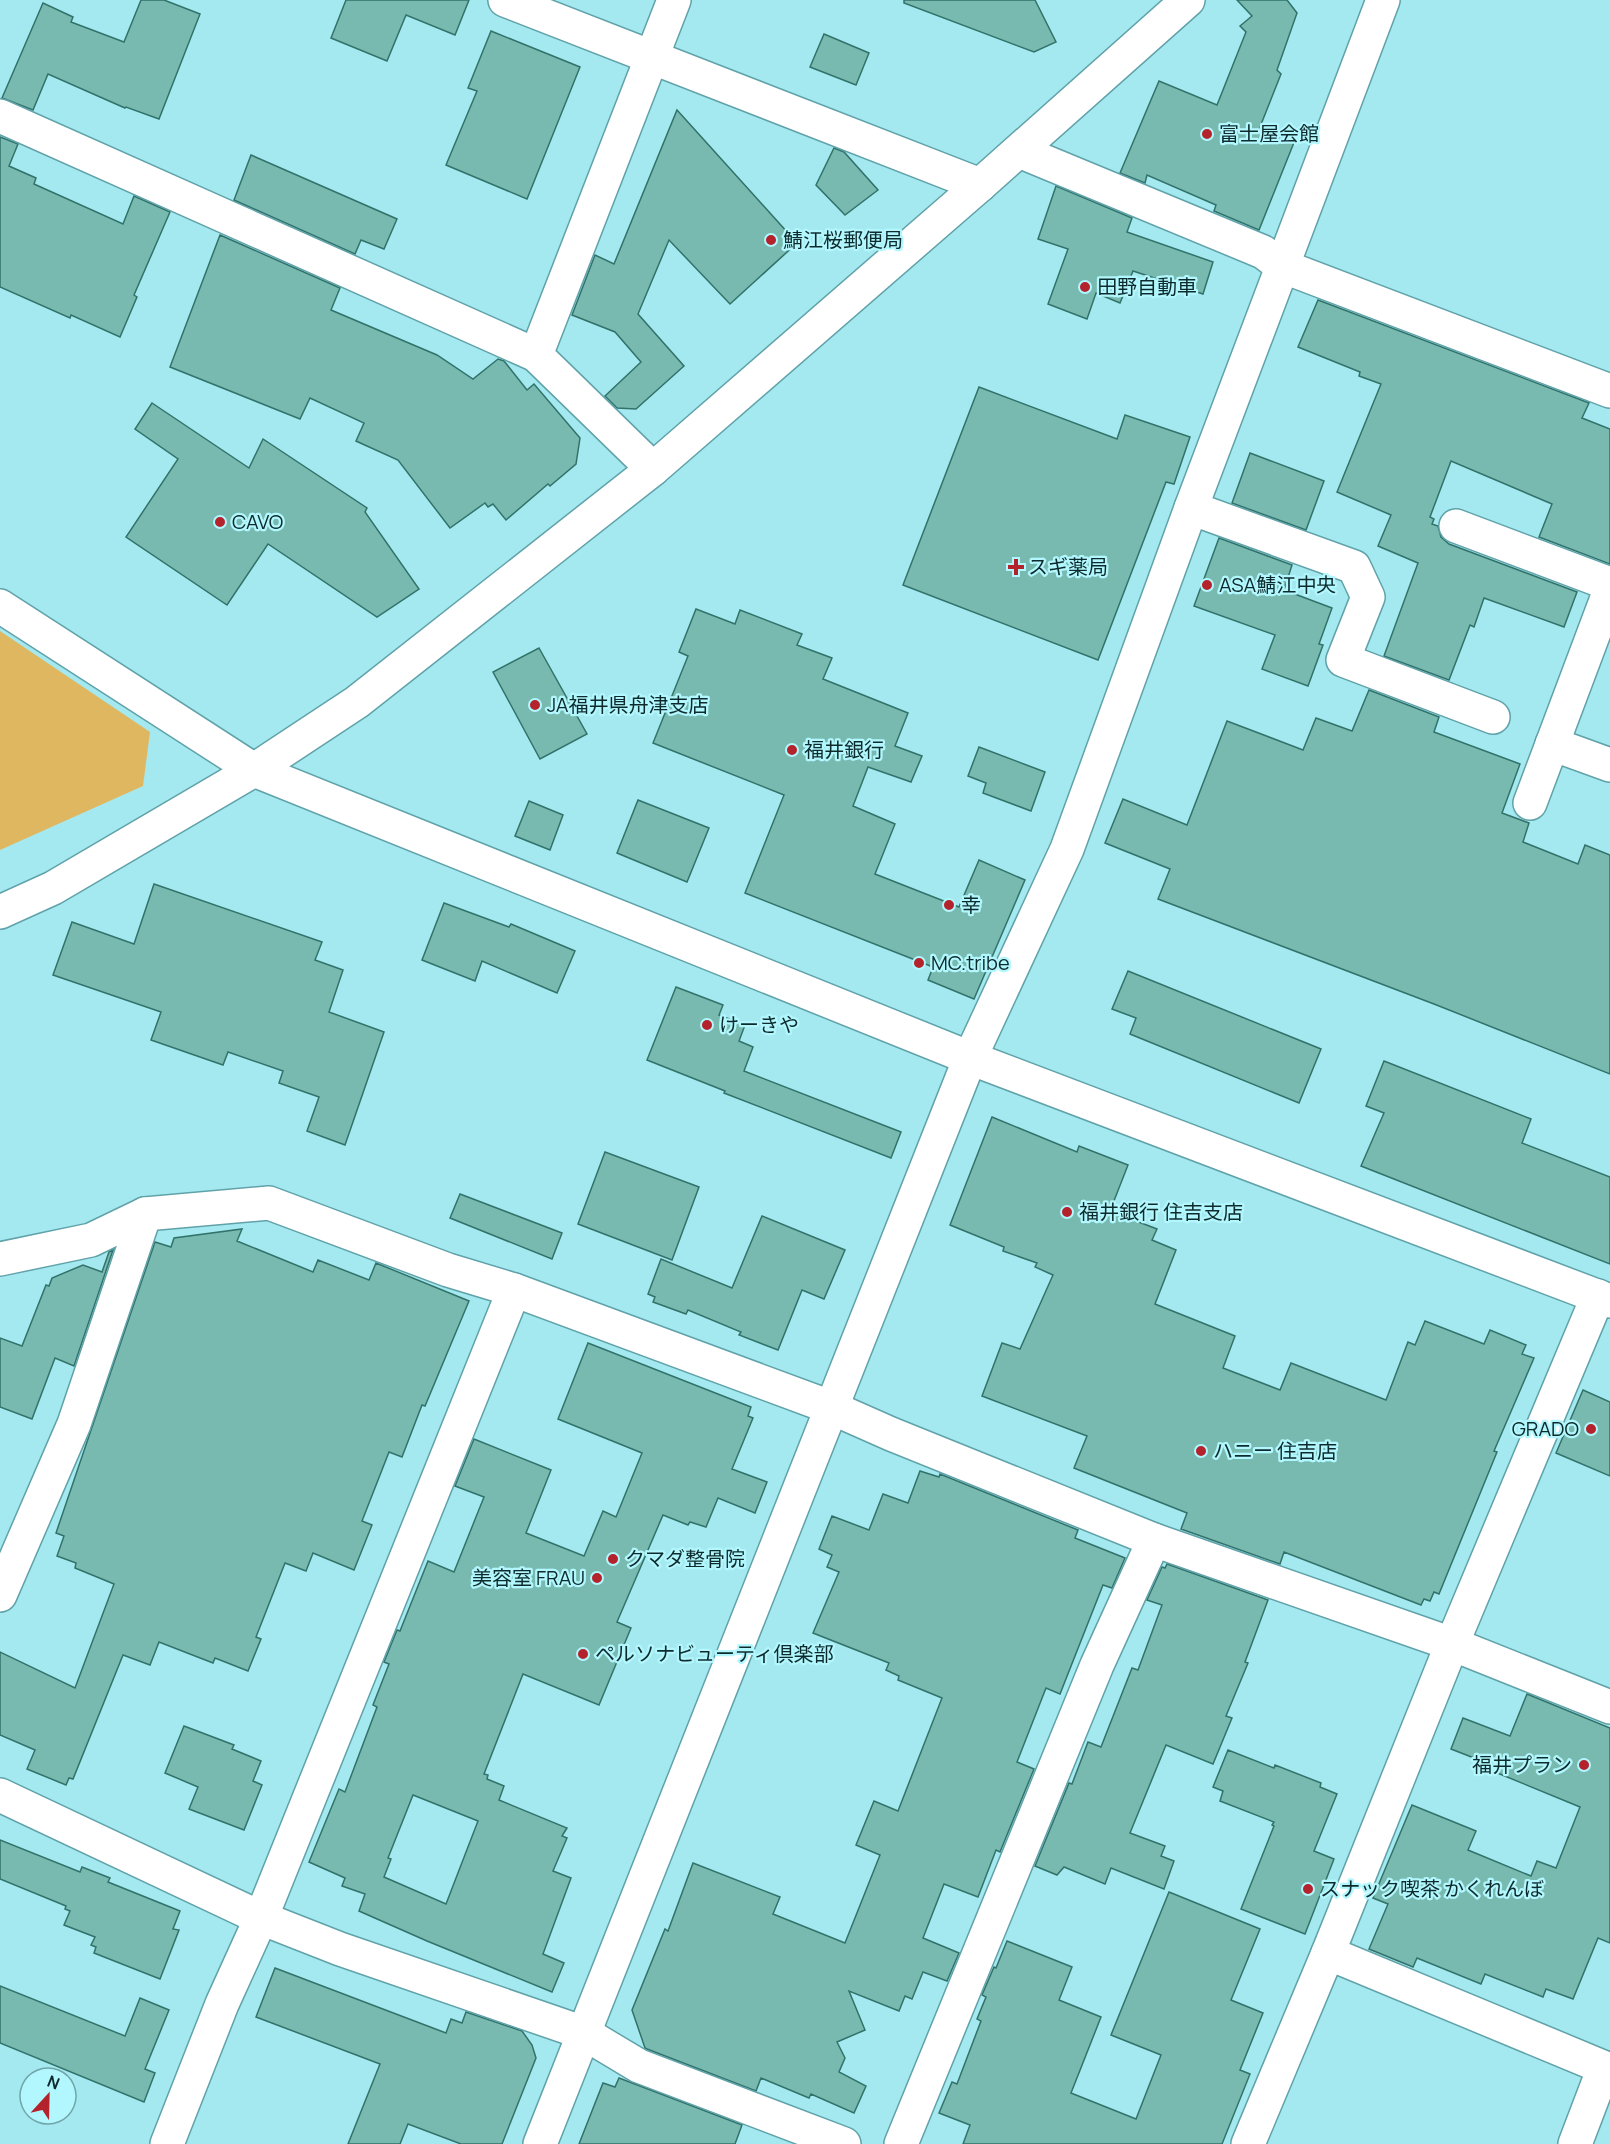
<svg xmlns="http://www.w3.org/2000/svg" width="1610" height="2144" font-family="Manrope,'Noto Sans JP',sans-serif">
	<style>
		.green { fill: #e0b761 }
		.building { fill: #79bab0; stroke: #31736a; stroke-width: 1.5; fill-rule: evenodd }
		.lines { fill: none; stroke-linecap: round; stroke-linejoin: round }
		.minor-casing { stroke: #60a2a9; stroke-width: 36 }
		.tertiary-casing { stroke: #60a2a9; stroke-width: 36 }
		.minor { stroke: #fff; stroke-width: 33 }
		.tertiary { stroke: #fff; stroke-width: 33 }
		.poi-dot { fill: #b4222c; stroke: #b2f7fd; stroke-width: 2 }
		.labels { text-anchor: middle; stroke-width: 4.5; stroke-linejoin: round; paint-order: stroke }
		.poi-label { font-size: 20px; fill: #0d2a2c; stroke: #b2f7fd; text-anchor: start }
	</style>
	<rect width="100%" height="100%" fill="#a5e9f0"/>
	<!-- green -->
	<polygon class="green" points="0,631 150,732 143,786 0,850"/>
	<!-- building -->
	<g class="building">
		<polygon points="141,0 164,0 200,14 159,119 126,107 125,108 48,74 33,110 2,98 43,3 73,17 71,22 124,42"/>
		<polygon points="346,0 469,0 455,35 406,15 387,61 331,38"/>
		<polygon points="904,0 1035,0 1056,42 1034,52 904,3"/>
		<polygon points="1237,0 1287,0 1297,13 1277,70 1281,74 1260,127 1295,140 1259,230 1214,211 1216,205 1147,175 1145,183 1120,173 1159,81 1217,105 1246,32 1240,26 1252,16"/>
		<polygon points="491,31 580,67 527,199 446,165 477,91 468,88"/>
		<polygon points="824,34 869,53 856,85 810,67"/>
		<polygon points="677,110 797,243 730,304 669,240 638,314 684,366 636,409 617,408 605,396 641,362 615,332 572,315 595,255 614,264"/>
		<polygon points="0,137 18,144 9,166 36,178 34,184 123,224 134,196 170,212 134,295 137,297 120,337 71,315 70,318 0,287"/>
		<polygon points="834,148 844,152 878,190 845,215 816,185"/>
		<polygon points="251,155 397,219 384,249 361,240 355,254 234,200"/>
		<polygon points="1056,186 1132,218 1127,232 1213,262 1203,294 1133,271 1120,303 1096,293 1087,319 1048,304 1068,249 1038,239"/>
		<polygon points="220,235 340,288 331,310 437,355 473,379 498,359 504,361 527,390 534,384 580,438 576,464 550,486 548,484 506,520 493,504 488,507 485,503 450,528 398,460 356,441 364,423 310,398 300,419 170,367"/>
		<polygon points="1318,300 1589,403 1582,418 1610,429 1610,564 1539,537 1552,504 1451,461 1430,517 1434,519 1432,524 1438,526 1441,537 1449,544 1577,592 1564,627 1484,598 1474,627 1470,625 1449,680 1384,656 1418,563 1378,546 1391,515 1337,492 1381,384 1359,376 1360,372 1298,347"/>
		<polygon points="979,387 1117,439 1125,415 1190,437 1174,484 1166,482 1098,660 903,585"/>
		<polygon points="152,403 249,468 263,439 367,508 365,512 419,589 377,617 268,544 227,605 126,537 178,459 135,429"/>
		<polygon points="1250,453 1324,481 1306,530 1232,503"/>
		<polygon points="1219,538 1292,565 1284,590 1332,608 1319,644 1323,645 1308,686 1262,669 1275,635 1194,606"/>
		<polygon points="696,609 735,624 740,610 802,634 797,645 832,658 823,679 908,713 895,746 922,756 911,782 868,767 853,806 895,824 875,874 959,907 979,860 1025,880 974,999 928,980 933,967 745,893 784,795 653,743 688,656 679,652"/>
		<polygon points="539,648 587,734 540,759 493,672"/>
		<polygon points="1369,690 1439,717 1434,732 1520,764 1502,813 1529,823 1523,842 1578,864 1585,845 1610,855 1610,1074 1434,1004 1158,899 1170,869 1105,843 1123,799 1187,825 1227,721 1303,750 1316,718 1352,731"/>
		<polygon points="979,747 1045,772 1031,811 983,793 986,783 968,776"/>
		<polygon points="638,800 709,828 687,882 617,853"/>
		<polygon points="529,801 563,815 550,850 515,836"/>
		<polygon points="154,884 322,942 315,960 343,970 329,1012 384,1032 345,1145 307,1131 319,1097 279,1083 283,1071 228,1052 223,1065 151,1040 161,1012 53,975 72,922 134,944"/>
		<polygon points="444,903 509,927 511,924 575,951 557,993 482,961 475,981 422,960"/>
		<polygon points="1128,971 1321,1049 1299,1103 1130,1034 1136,1018 1112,1009"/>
		<polygon points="676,987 723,1005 719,1015 745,1025 739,1041 753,1047 744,1071 901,1132 891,1158 724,1093 725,1091 647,1060"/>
		<polygon points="1384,1061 1531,1119 1522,1143 1610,1177 1610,1264 1361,1166 1384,1113 1366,1106"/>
		<polygon points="992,1117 1077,1152 1079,1146 1128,1165 1110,1211 1157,1229 1152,1240 1176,1250 1155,1304 1235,1336 1223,1368 1280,1390 1291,1363 1386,1400 1408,1342 1415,1345 1425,1321 1484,1344 1490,1330 1526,1345 1522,1354 1534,1358 1494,1451 1497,1452 1439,1594 1434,1592 1430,1601 1424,1599 1421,1605 1284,1552 1280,1564 1181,1529 1187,1513 1074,1468 1087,1436 982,1396 1002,1343 1020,1349 1053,1275 1035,1267 1037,1263 1003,1251 1004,1247 950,1225"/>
		<polygon points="605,1152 699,1187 672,1260 578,1224"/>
		<polygon points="460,1194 562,1233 552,1259 450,1218"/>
		<polygon points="762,1216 845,1250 824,1299 802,1290 778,1350 739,1335 741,1332 688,1310 686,1314 653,1302 655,1297 648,1294 661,1259 732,1288"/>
		<polygon points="242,1229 237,1241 313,1272 318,1260 369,1280 376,1263 469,1301 425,1406 422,1405 402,1457 389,1452 362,1521 372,1525 354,1570 313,1553 306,1571 285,1563 256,1637 261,1639 248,1671 215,1658 213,1663 159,1642 150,1665 123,1655 73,1779 69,1778 66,1785 27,1769 35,1750 0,1735 0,1652 75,1688 114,1584 75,1568 76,1563 57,1556 64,1536 56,1533 155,1242 171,1247 174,1238"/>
		<polygon points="113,1250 74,1366 55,1358 32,1419 0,1407 0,1338 22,1346 46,1285 49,1286 52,1278 83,1265 102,1272 109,1252"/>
		<path d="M588 1343 751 1407 748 1416 753 1418 732 1469 767 1482 755 1513 718 1498 706 1527 690 1522 688 1525 663 1515 617 1622 631 1628 599 1705 523 1674 484 1774 488 1775 487 1779 504 1786 499 1800 567 1828 562 1836 567 1838 553 1871 571 1878 543 1954 564 1963 552 1992 427 1941 359 1911 365 1894 342 1886 345 1878 309 1862 339 1789 345 1792 377 1707 373 1705 389 1664 384 1662 397 1630 400 1631 428 1561 454 1572 484 1497 455 1486 474 1439 551 1470 526 1533 584 1556 603 1511 616 1517 642 1453 558 1419ZM413 1795 478 1821 446 1904 384 1877 391 1859 388 1858Z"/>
		<polygon points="1583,1390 1610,1402 1610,1476 1556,1453"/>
		<polygon points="920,1471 939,1477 940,1474 1078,1530 1075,1538 1125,1558 1112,1588 1103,1585 1060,1694 1046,1688 1017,1762 1034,1769 1000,1852 996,1850 978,1897 944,1884 923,1938 959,1953 947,1981 923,1972 912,1999 905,1996 899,2011 849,1991 865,2030 837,2042 845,2058 839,2072 866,2086 854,2113 811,2094 809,2098 761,2078 756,2091 647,2049 645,2048 632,2010 665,1929 668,1931 693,1863 780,1897 773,1914 845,1943 880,1855 856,1845 874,1801 898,1811 942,1698 898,1680 899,1676 886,1670 889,1663 813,1633 839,1572 827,1567 832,1555 819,1549 832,1516 869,1530 883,1494 908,1503"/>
		<polygon points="1167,1564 1268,1600 1245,1662 1248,1663 1226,1716 1232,1718 1213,1764 1166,1745 1130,1833 1165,1846 1161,1856 1174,1861 1164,1889 1111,1868 1105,1884 1064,1867 1057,1875 1035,1866 1069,1783 1072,1784 1088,1742 1101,1747 1132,1668 1138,1670 1162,1605 1147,1600 1162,1567 1165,1568"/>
		<polygon points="1527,1694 1610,1728 1610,1943 1598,1938 1573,1999 1546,1989 1543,1997 1485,1974 1481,1984 1417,1958 1413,1967 1369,1949 1388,1904 1373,1898 1412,1805 1476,1831 1468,1850 1531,1876 1537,1861 1556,1868 1580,1807 1495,1772 1497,1767 1451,1749 1463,1718 1510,1736"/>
		<polygon points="184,1726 234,1745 232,1749 261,1761 253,1781 262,1785 244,1830 189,1809 198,1787 165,1773"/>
		<polygon points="1228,1750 1274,1768 1275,1765 1321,1783 1320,1787 1337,1794 1314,1851 1334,1859 1305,1934 1241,1909 1274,1826 1272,1825 1274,1822 1220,1801 1223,1791 1213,1787"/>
		<polygon points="0,1840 80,1872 82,1867 110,1878 108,1882 180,1911 173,1929 179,1930 160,1979 94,1953 96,1947 91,1945 95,1937 64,1925 70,1911 65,1909 66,1906 0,1879"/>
		<polygon points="1169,1892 1260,1929 1231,2000 1263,2013 1240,2070 1250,2074 1222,2144 963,2144 970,2125 939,2113 952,2082 957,2084 981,2021 977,2019 986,1997 982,1995 994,1967 996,1968 1007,1941 1072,1967 1059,2000 1101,2017 1071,2093 1136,2119 1161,2055 1111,2035"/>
		<polygon points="275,1968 446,2033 451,2019 462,2023 466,2012 522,2031 532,2045 536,2058 502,2144 461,2144 408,2124 400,2144 348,2144 380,2064 256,2017"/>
		<polygon points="0,1986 125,2036 140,1998 169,2010 145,2069 155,2073 144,2102 0,2043"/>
		<polygon points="619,2078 742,2125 735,2144 579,2144 603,2083 615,2087"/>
	</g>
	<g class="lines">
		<defs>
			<g id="minor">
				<polyline points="505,0 980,185"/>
				<polyline points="0,116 536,355"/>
				<polyline points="1019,151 1263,252 1282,266 1610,391"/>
				<polyline points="653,469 536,355 674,0"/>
				<polyline points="1191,508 1354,567 1368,597 1343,660 1493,717"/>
				<polyline points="1456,526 1610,584"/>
				<polyline points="1552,744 1610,765"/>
				<polyline points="1530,803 1610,590"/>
				<polyline points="970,1058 1067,849 1191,508 1383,0"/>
				<polyline points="0,1259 91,1240 145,1214 269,1203 448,1270 514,1290 830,1407 891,1434 1154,1540 1452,1644 1610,1707"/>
				<polyline points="0,1595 74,1424 145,1214"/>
				<polyline points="0,1795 261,1918 340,1949 584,2033 639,2066 844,2144"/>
				<polyline points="1328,1953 1610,2070"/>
				<polyline points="167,2144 222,2004 261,1918 514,1290"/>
				<polyline points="901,2144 1097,1665 1154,1540"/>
				<polyline points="1248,2144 1328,1953 1452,1644 1598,1296"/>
				<polyline points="1575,2144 1604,2068"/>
			</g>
			<g id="tertiary">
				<polyline points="0,606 254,770 970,1058 1610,1301"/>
				<polyline points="0,912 53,888 254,770 357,702 653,469 980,185 1188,0"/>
				<polyline points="540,2144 970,1058"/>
			</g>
		</defs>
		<!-- minor casing -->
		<use href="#minor" class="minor-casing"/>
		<!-- tertiary casing -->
		<use href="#tertiary" class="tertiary-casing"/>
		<!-- minor -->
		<use href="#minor" class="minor"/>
		<!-- tertiary -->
		<use href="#tertiary" class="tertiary"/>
	</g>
	<!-- markers -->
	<g class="poi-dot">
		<circle cx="1207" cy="134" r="6"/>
		<circle cx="771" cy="240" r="6"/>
		<circle cx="1085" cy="287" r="6"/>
		<circle cx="220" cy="522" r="6"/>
		<path d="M1013 558h6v6h6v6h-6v6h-6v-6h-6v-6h6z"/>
		<circle cx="1207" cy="585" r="6"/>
		<circle cx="535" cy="705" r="6"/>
		<circle cx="792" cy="750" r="6"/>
		<circle cx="949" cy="905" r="6"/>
		<circle cx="919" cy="963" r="6"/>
		<circle cx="707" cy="1025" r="6"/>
		<circle cx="1067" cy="1212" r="6"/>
		<circle cx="1591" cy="1429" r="6"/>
		<circle cx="1201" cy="1451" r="6"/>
		<circle cx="613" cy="1559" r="6"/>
		<circle cx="597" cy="1578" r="6"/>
		<circle cx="583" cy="1654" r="6"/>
		<circle cx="1584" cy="1765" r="6"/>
		<circle cx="1308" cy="1889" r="6"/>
	</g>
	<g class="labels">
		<!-- poi labels -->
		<g class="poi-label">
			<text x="1219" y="141">富士屋会館</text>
			<text x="783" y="247">鯖江桜郵便局</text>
			<text x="1097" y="294">田野自動車</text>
			<text x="232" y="529">CAVO</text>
			<text x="1028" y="574">スギ薬局</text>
			<text x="1219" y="592">ASA鯖江中央</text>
			<text x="547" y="712">JA福井県舟津支店</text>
			<text x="804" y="757">福井銀行</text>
			<text x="961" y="912">幸</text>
			<text x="931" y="970">MC.tribe</text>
			<text x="719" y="1032">けーきや</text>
			<text x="1079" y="1219">福井銀行 住吉支店</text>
			<text x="1579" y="1436" text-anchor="end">GRADO</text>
			<text x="1213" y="1458">ハニー 住吉店</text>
			<text x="625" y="1566">クマダ整骨院</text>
			<text x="585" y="1585" text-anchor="end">美容室 FRAU</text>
			<text x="595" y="1661">ペルソナビューティ倶楽部</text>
			<text x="1572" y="1772" text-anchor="end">福井プラン</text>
			<text x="1320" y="1896">スナック喫茶 かくれんぼ</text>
		</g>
	</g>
	<!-- north arrow -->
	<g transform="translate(48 2096) rotate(22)"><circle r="28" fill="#b2f7fd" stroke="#70a5a9" stroke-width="1.5"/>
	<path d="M0-4.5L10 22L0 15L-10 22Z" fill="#b4222c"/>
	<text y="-9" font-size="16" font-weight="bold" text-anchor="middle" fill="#0d2a2c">N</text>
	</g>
</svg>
